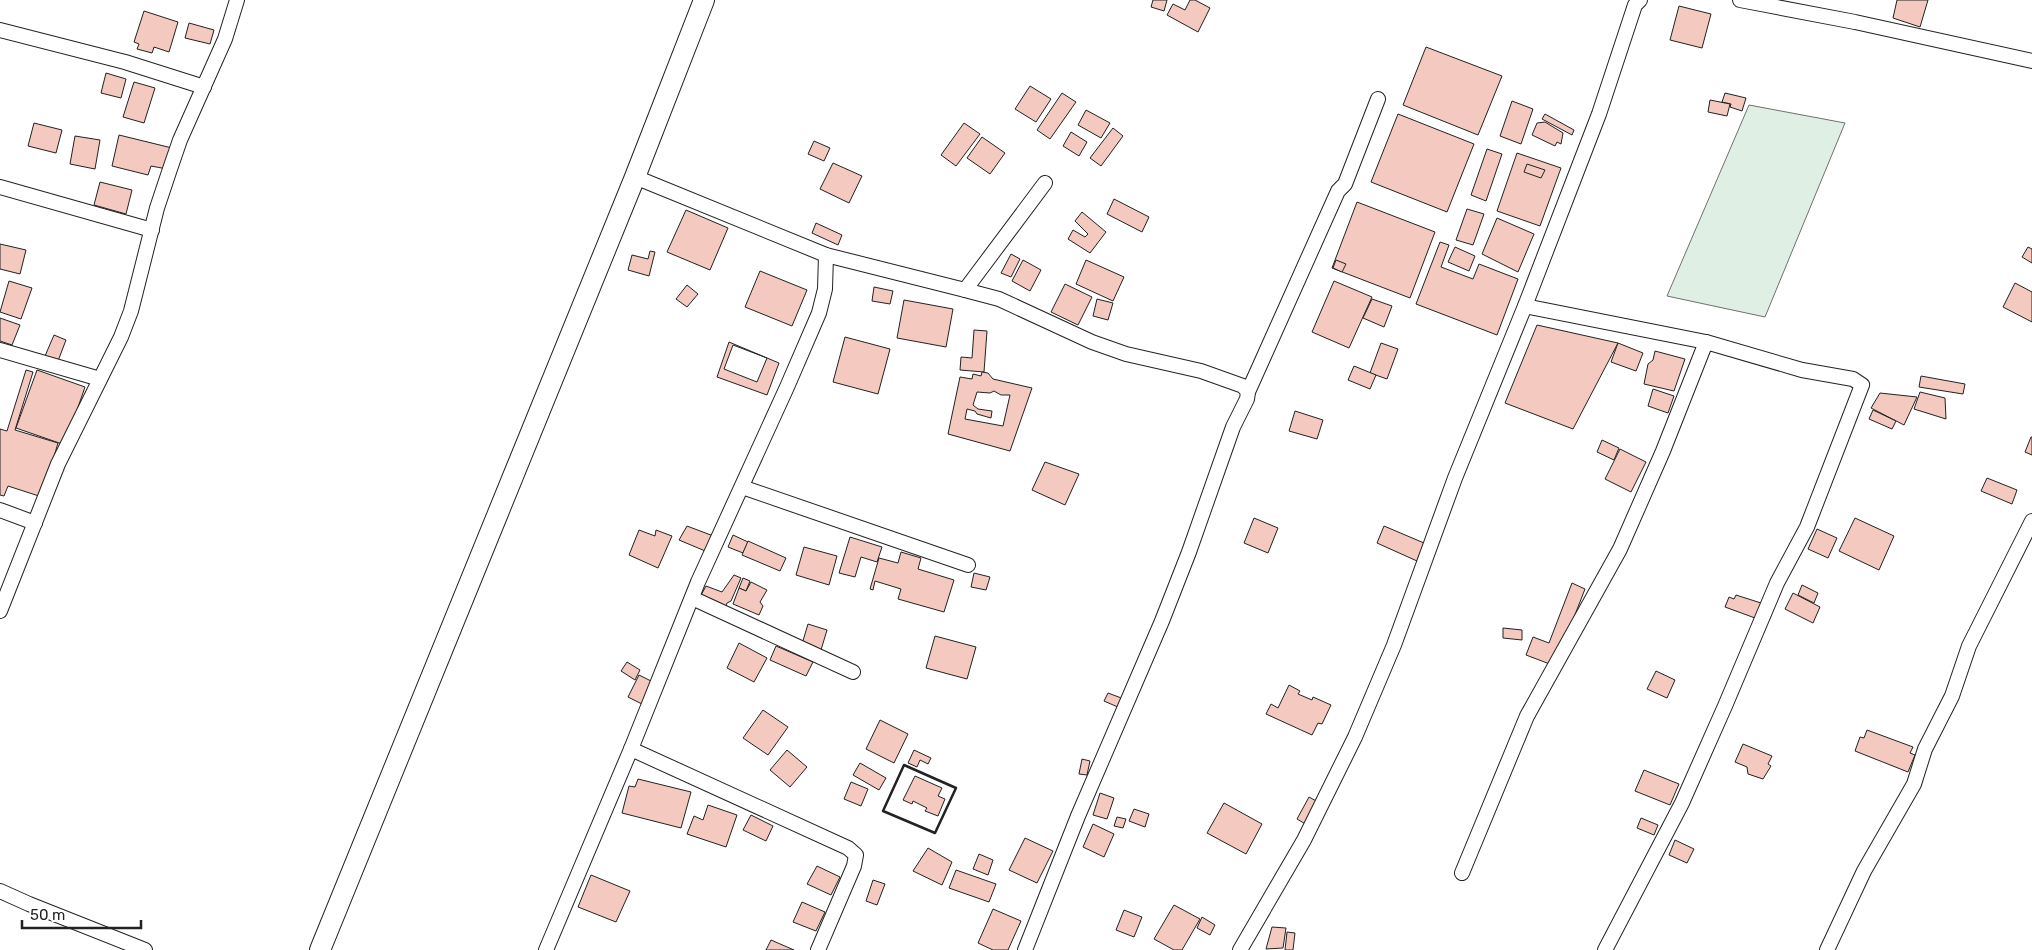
<svg xmlns="http://www.w3.org/2000/svg" width="2032" height="950" font-family="Rubik,sans-serif">
	<style>
		.green { fill: #e0efe3; stroke: #6f6f6f }
		.building { fill: #f3c9c0; stroke: #222; fill-rule: evenodd }
		.lines { fill: none; stroke-linecap: round; stroke-linejoin: round }
		.street-casing { stroke: #222; stroke-width: 16 }
		.secondary-casing { stroke: #222; stroke-width: 22 }
		.street { stroke: #fff; stroke-width: 14 }
		.secondary { stroke: #fff; stroke-width: 20 }
		.wall { stroke: #222; stroke-width: 2.5 }
	</style>
	<rect width="100%" height="100%" fill="#fff"/>
	<!-- green -->
	<polygon class="green" points="1749,105 1845,123 1765,317 1667,296"/>
	<!-- building -->
	<g class="building">
		<polygon points="1153,0 1167,0 1164,11 1151,7"/>
		<polygon points="1190,0 1195,0 1210,8 1198,32 1167,15 1173,4 1185,10"/>
		<polygon points="1897,0 1928,0 1920,27 1893,18"/>
		<polygon points="1679,6 1711,14 1702,48 1670,40"/>
		<polygon points="144,11 178,22 169,52 154,47 152,53 137,49 139,44 134,42"/>
		<polygon points="189,23 214,30 210,44 185,38"/>
		<polygon points="1426,47 1502,76 1478,135 1403,105"/>
		<polygon points="106,73 126,79 121,98 101,93"/>
		<polygon points="134,82 155,88 144,123 123,117"/>
		<polygon points="1030,86 1051,99 1036,122 1015,109"/>
		<polygon points="1062,93 1076,102 1050,139 1037,130"/>
		<polygon points="1725,93 1746,98 1742,111 1730,107 1731,104 1722,102"/>
		<polygon points="1710,100 1730,104 1727,116 1708,112"/>
		<polygon points="1512,101 1533,109 1521,144 1500,136"/>
		<polygon points="1086,110 1110,123 1101,138 1078,125"/>
		<polygon points="1398,114 1474,144 1447,212 1371,182"/>
		<polygon points="1545,114 1574,130 1572,135 1542,119"/>
		<polygon points="1545,122 1563,133 1561,144 1557,142 1555,146 1532,135 1537,123"/>
		<polygon points="34,123 62,130 56,153 28,146"/>
		<polygon points="964,123 980,134 956,166 941,155"/>
		<polygon points="1113,128 1123,136 1101,166 1090,158"/>
		<polygon points="1071,132 1087,142 1079,156 1063,146"/>
		<polygon points="119,135 172,148 167,169 151,166 148,175 112,166"/>
		<polygon points="75,136 100,140 95,169 70,164"/>
		<polygon points="982,137 1005,153 990,174 967,158"/>
		<polygon points="814,141 830,148 824,161 808,154"/>
		<polygon points="1487,149 1502,154 1486,201 1471,195"/>
		<polygon points="1517,153 1561,168 1540,226 1497,211"/>
		<polygon points="833,163 862,176 849,203 820,189"/>
		<polygon points="1527,164 1545,170 1541,178 1524,172"/>
		<polygon points="100,182 132,190 126,214 94,205"/>
		<polygon points="1114,199 1149,217 1142,232 1107,214"/>
		<polygon points="1357,202 1435,232 1410,298 1332,268"/>
		<polygon points="1467,209 1484,214 1473,245 1456,240"/>
		<polygon points="686,210 728,228 710,270 667,252"/>
		<polygon points="1082,212 1106,232 1090,253 1068,239 1073,230 1085,237 1088,234 1075,221"/>
		<polygon points="1497,218 1534,234 1518,272 1482,254"/>
		<polygon points="816,223 842,235 838,245 812,233"/>
		<polygon points="1440,242 1449,245 1441,267 1473,279 1479,264 1518,279 1497,335 1416,304"/>
		<polygon points="0,244 26,250 20,274 0,269"/>
		<polygon points="1455,247 1475,256 1469,271 1448,262"/>
		<polygon points="2028,247 2032,249 2032,263 2022,257"/>
		<polygon points="650,251 655,252 649,276 628,270 632,255 648,259"/>
		<polygon points="1011,254 1020,259 1011,277 1001,273"/>
		<polygon points="1023,260 1041,270 1030,291 1012,281"/>
		<polygon points="1086,260 1124,277 1113,301 1076,284"/>
		<polygon points="1336,260 1346,264 1342,272 1333,268"/>
		<polygon points="760,271 807,290 792,326 745,307"/>
		<polygon points="9,281 32,288 21,319 0,312"/>
		<polygon points="1334,281 1372,297 1349,348 1312,332"/>
		<polygon points="2015,283 2032,292 2032,322 2003,307"/>
		<polygon points="1065,284 1092,297 1078,325 1051,312"/>
		<polygon points="687,285 698,294 687,307 676,299"/>
		<polygon points="874,287 893,291 890,304 872,301"/>
		<polygon points="1097,299 1113,303 1108,320 1093,316"/>
		<polygon points="1372,299 1392,306 1384,327 1363,318"/>
		<polygon points="904,300 953,309 946,347 897,338"/>
		<polygon points="0,318 20,325 12,345 0,341"/>
		<polygon points="1537,325 1618,343 1573,429 1505,403"/>
		<polygon points="974,330 987,331 984,372 960,370 961,357 972,358"/>
		<polygon points="54,335 66,340 58,361 45,356"/>
		<polygon points="845,337 890,349 878,394 833,382"/>
		<path d="M729 342 779 363 767 395 717 377ZM733 345 767 358 757 382 724 369Z"/>
		<polygon points="1381,343 1398,349 1387,379 1370,373"/>
		<polygon points="1618,343 1643,353 1636,371 1611,362"/>
		<polygon points="1655,351 1685,359 1674,391 1644,384 1648,364 1653,360"/>
		<polygon points="1354,366 1376,375 1370,389 1348,380"/>
		<polygon points="26,370 33,372 15,430 58,443 42,497 8,486 4,496 0,495 0,429 7,431"/>
		<polygon points="37,370 85,387 65,445 16,428"/>
		<path d="M982 372 988 373 993 379 1032 388 1010 451 948 434 960 377 972 379 973 374 981 376ZM994 391 1001 395H1010L1003 426 965 419 967 409 975 411 977 414 991 418 992 411 978 409 973 405 977 392 990 393Z"/>
		<polygon points="1921,376 1965,384 1963,394 1919,387"/>
		<polygon points="1653,389 1674,396 1668,413 1648,406"/>
		<polygon points="1920,392 1945,398 1946,419 1914,409"/>
		<polygon points="1880,393 1917,397 1904,425 1871,408"/>
		<polygon points="1873,410 1896,421 1892,429 1869,419"/>
		<polygon points="1295,411 1323,420 1317,439 1289,431"/>
		<polygon points="2031,437 2032,437 2032,455 2025,452"/>
		<polygon points="1602,440 1619,448 1614,460 1597,452"/>
		<polygon points="1620,449 1646,462 1631,492 1605,479"/>
		<polygon points="1045,462 1079,474 1065,505 1032,490"/>
		<polygon points="1987,478 2017,490 2012,504 1981,491"/>
		<polygon points="1254,518 1278,528 1268,553 1244,543"/>
		<polygon points="1855,518 1894,536 1879,570 1839,551"/>
		<polygon points="687,526 716,537 710,553 679,540"/>
		<polygon points="1384,526 1424,543 1417,561 1377,543"/>
		<polygon points="1817,529 1837,538 1828,558 1808,549"/>
		<polygon points="639,530 655,536 656,530 672,536 658,568 629,555"/>
		<polygon points="733,535 748,542 743,553 728,547"/>
		<polygon points="850,537 882,547 877,562 861,557 855,577 839,573"/>
		<polygon points="748,541 786,558 780,571 742,555"/>
		<polygon points="804,547 837,556 829,585 796,575"/>
		<polygon points="901,552 921,558 918,569 954,580 944,612 898,599 901,589 875,581 873,590 870,589 879,558 898,563"/>
		<polygon points="974,573 990,577 986,590 971,587"/>
		<polygon points="734,575 741,578 731,601 727,603 724,610 700,597 706,586 722,592"/>
		<polygon points="743,578 750,581 746,591 739,588"/>
		<polygon points="751,582 767,590 760,602 763,606 759,615 733,604 739,588 746,591"/>
		<polygon points="1572,583 1585,589 1555,666 1526,655 1533,637 1549,643"/>
		<polygon points="1802,585 1818,593 1814,603 1798,595"/>
		<polygon points="1793,593 1820,607 1813,623 1785,609"/>
		<polygon points="1736,595 1761,603 1755,618 1725,607 1729,597 1734,599"/>
		<polygon points="808,624 827,630 821,650 802,644"/>
		<polygon points="1503,628 1522,630 1522,640 1503,638"/>
		<polygon points="935,636 976,647 967,679 926,668"/>
		<polygon points="739,643 767,658 754,682 727,668"/>
		<polygon points="776,646 813,662 806,676 770,660"/>
		<polygon points="627,662 640,670 635,680 621,671"/>
		<polygon points="1656,671 1675,680 1667,698 1647,689"/>
		<polygon points="639,675 657,684 646,706 628,697"/>
		<polygon points="1289,685 1300,691 1298,694 1312,700 1313,697 1331,705 1322,724 1318,723 1312,735 1266,714 1271,704 1278,708"/>
		<polygon points="1108,693 1124,699 1120,708 1104,701"/>
		<polygon points="763,710 788,727 768,755 743,738"/>
		<polygon points="880,720 908,734 894,763 866,749"/>
		<polygon points="1867,730 1913,747 1910,753 1915,755 1908,772 1855,751 1860,737 1864,738"/>
		<polygon points="1743,744 1772,756 1768,764 1771,766 1763,779 1748,774 1747,767 1735,762"/>
		<polygon points="787,750 807,767 790,787 770,770"/>
		<polygon points="914,750 931,758 928,764 920,760 917,767 908,763"/>
		<polygon points="1082,759 1090,761 1087,775 1079,774"/>
		<polygon points="860,763 886,778 879,790 853,775"/>
		<polygon points="1644,770 1679,784 1670,805 1635,791"/>
		<polygon points="915,776 942,788 938,796 945,799 938,816 925,811 927,808 913,801 912,804 903,800"/>
		<polygon points="638,779 691,792 681,828 622,813 629,786 635,787"/>
		<polygon points="851,782 868,789 861,806 844,799"/>
		<polygon points="1100,793 1114,798 1107,819 1093,815"/>
		<polygon points="1309,797 1320,803 1307,825 1297,819"/>
		<polygon points="1224,803 1262,824 1246,854 1207,833"/>
		<polygon points="708,805 737,815 726,847 687,834 694,816 703,820"/>
		<polygon points="1134,809 1149,814 1145,827 1129,821"/>
		<polygon points="751,815 773,826 766,841 743,830"/>
		<polygon points="1117,817 1126,819 1123,828 1114,826"/>
		<polygon points="1641,818 1658,825 1654,835 1637,828"/>
		<polygon points="1093,824 1114,834 1104,857 1083,847"/>
		<polygon points="1025,838 1053,851 1037,883 1009,870"/>
		<polygon points="1675,840 1694,849 1687,863 1669,855"/>
		<polygon points="928,848 952,862 942,885 913,871"/>
		<polygon points="979,854 993,860 988,875 973,869"/>
		<polygon points="817,866 840,877 831,895 807,884"/>
		<polygon points="956,870 996,884 989,902 949,888"/>
		<polygon points="591,875 630,891 616,922 578,907"/>
		<polygon points="873,880 885,884 877,905 866,901"/>
		<polygon points="802,902 825,912 816,931 793,922"/>
		<polygon points="1174,905 1200,919 1182,950 1174,950 1154,939"/>
		<polygon points="993,909 1021,921 1008,950 993,950 978,943"/>
		<polygon points="1124,910 1142,917 1134,937 1116,930"/>
		<polygon points="1202,917 1215,925 1210,935 1197,928"/>
		<polygon points="1272,927 1286,928 1283,948 1266,949"/>
		<polygon points="1287,932 1295,933 1293,950 1285,950"/>
		<polygon points="771,940 794,950 766,950"/>
	</g>
	<g class="lines">
		<defs>
			<g id="street">
				<polyline points="1740,0 1855,22 2032,61"/>
				<polyline points="0,30 125,62 204,87"/>
				<polyline points="635,177 826,255 965,290 1045,183"/>
				<polyline points="0,187 152,230"/>
				<polyline points="965,290 999,299 1092,342 1126,354 1201,371 1243,386 1248,392 1247,399 1233,427 1189,552 1162,621 1078,816 1025,950"/>
				<polyline points="1525,306 1706,342"/>
				<polyline points="0,350 100,379"/>
				<polyline points="1248,392 1338,191 1345,184 1378,99"/>
				<polyline points="742,487 968,565"/>
				<polyline points="0,510 35,523"/>
				<polyline points="692,598 853,672"/>
				<polyline points="0,611 58,464 121,337 131,311 157,208 169,172 180,140 225,39 237,0"/>
				<polyline points="631,749 848,848 856,855 854,866 818,950"/>
				<polyline points="1462,873 1527,716 1620,549 1663,451 1706,342 1802,370 1853,379 1862,385 1807,527 1777,583 1725,706 1682,803 1605,950"/>
				<polyline points="0,891 29,904 145,950"/>
				<polyline points="546,950 631,749 698,582 787,387 819,313 825,289 826,255"/>
				<polyline points="1240,950 1304,840 1355,737 1394,645 1455,478 1525,306 1599,114 1635,5 1640,0"/>
				<polyline points="1827,950 1864,871 1914,784 1925,749 1952,696 1969,646 2032,521"/>
			</g>
			<polyline id="secondary" points="320,950 635,177 704,0"/>
		</defs>
		<!-- street casing -->
		<use href="#street" class="street-casing"/>
		<!-- secondary casing -->
		<use href="#secondary" class="secondary-casing"/>
		<!-- street -->
		<use href="#street" class="street"/>
		<!-- secondary -->
		<use href="#secondary" class="secondary"/>
		<!-- wall -->
		<polygon class="wall" points="904,765 956,788 935,833 883,811"/>
	</g>
	<!-- scale -->
	<path d="M22 920v8h119v-8" fill="none" stroke="#222222" stroke-width="2.5"/>
	<text x="30" y="920" font-size="15" fill="#222222" stroke="#ffffff" stroke-width="4" paint-order="stroke">50 m</text>
</svg>
